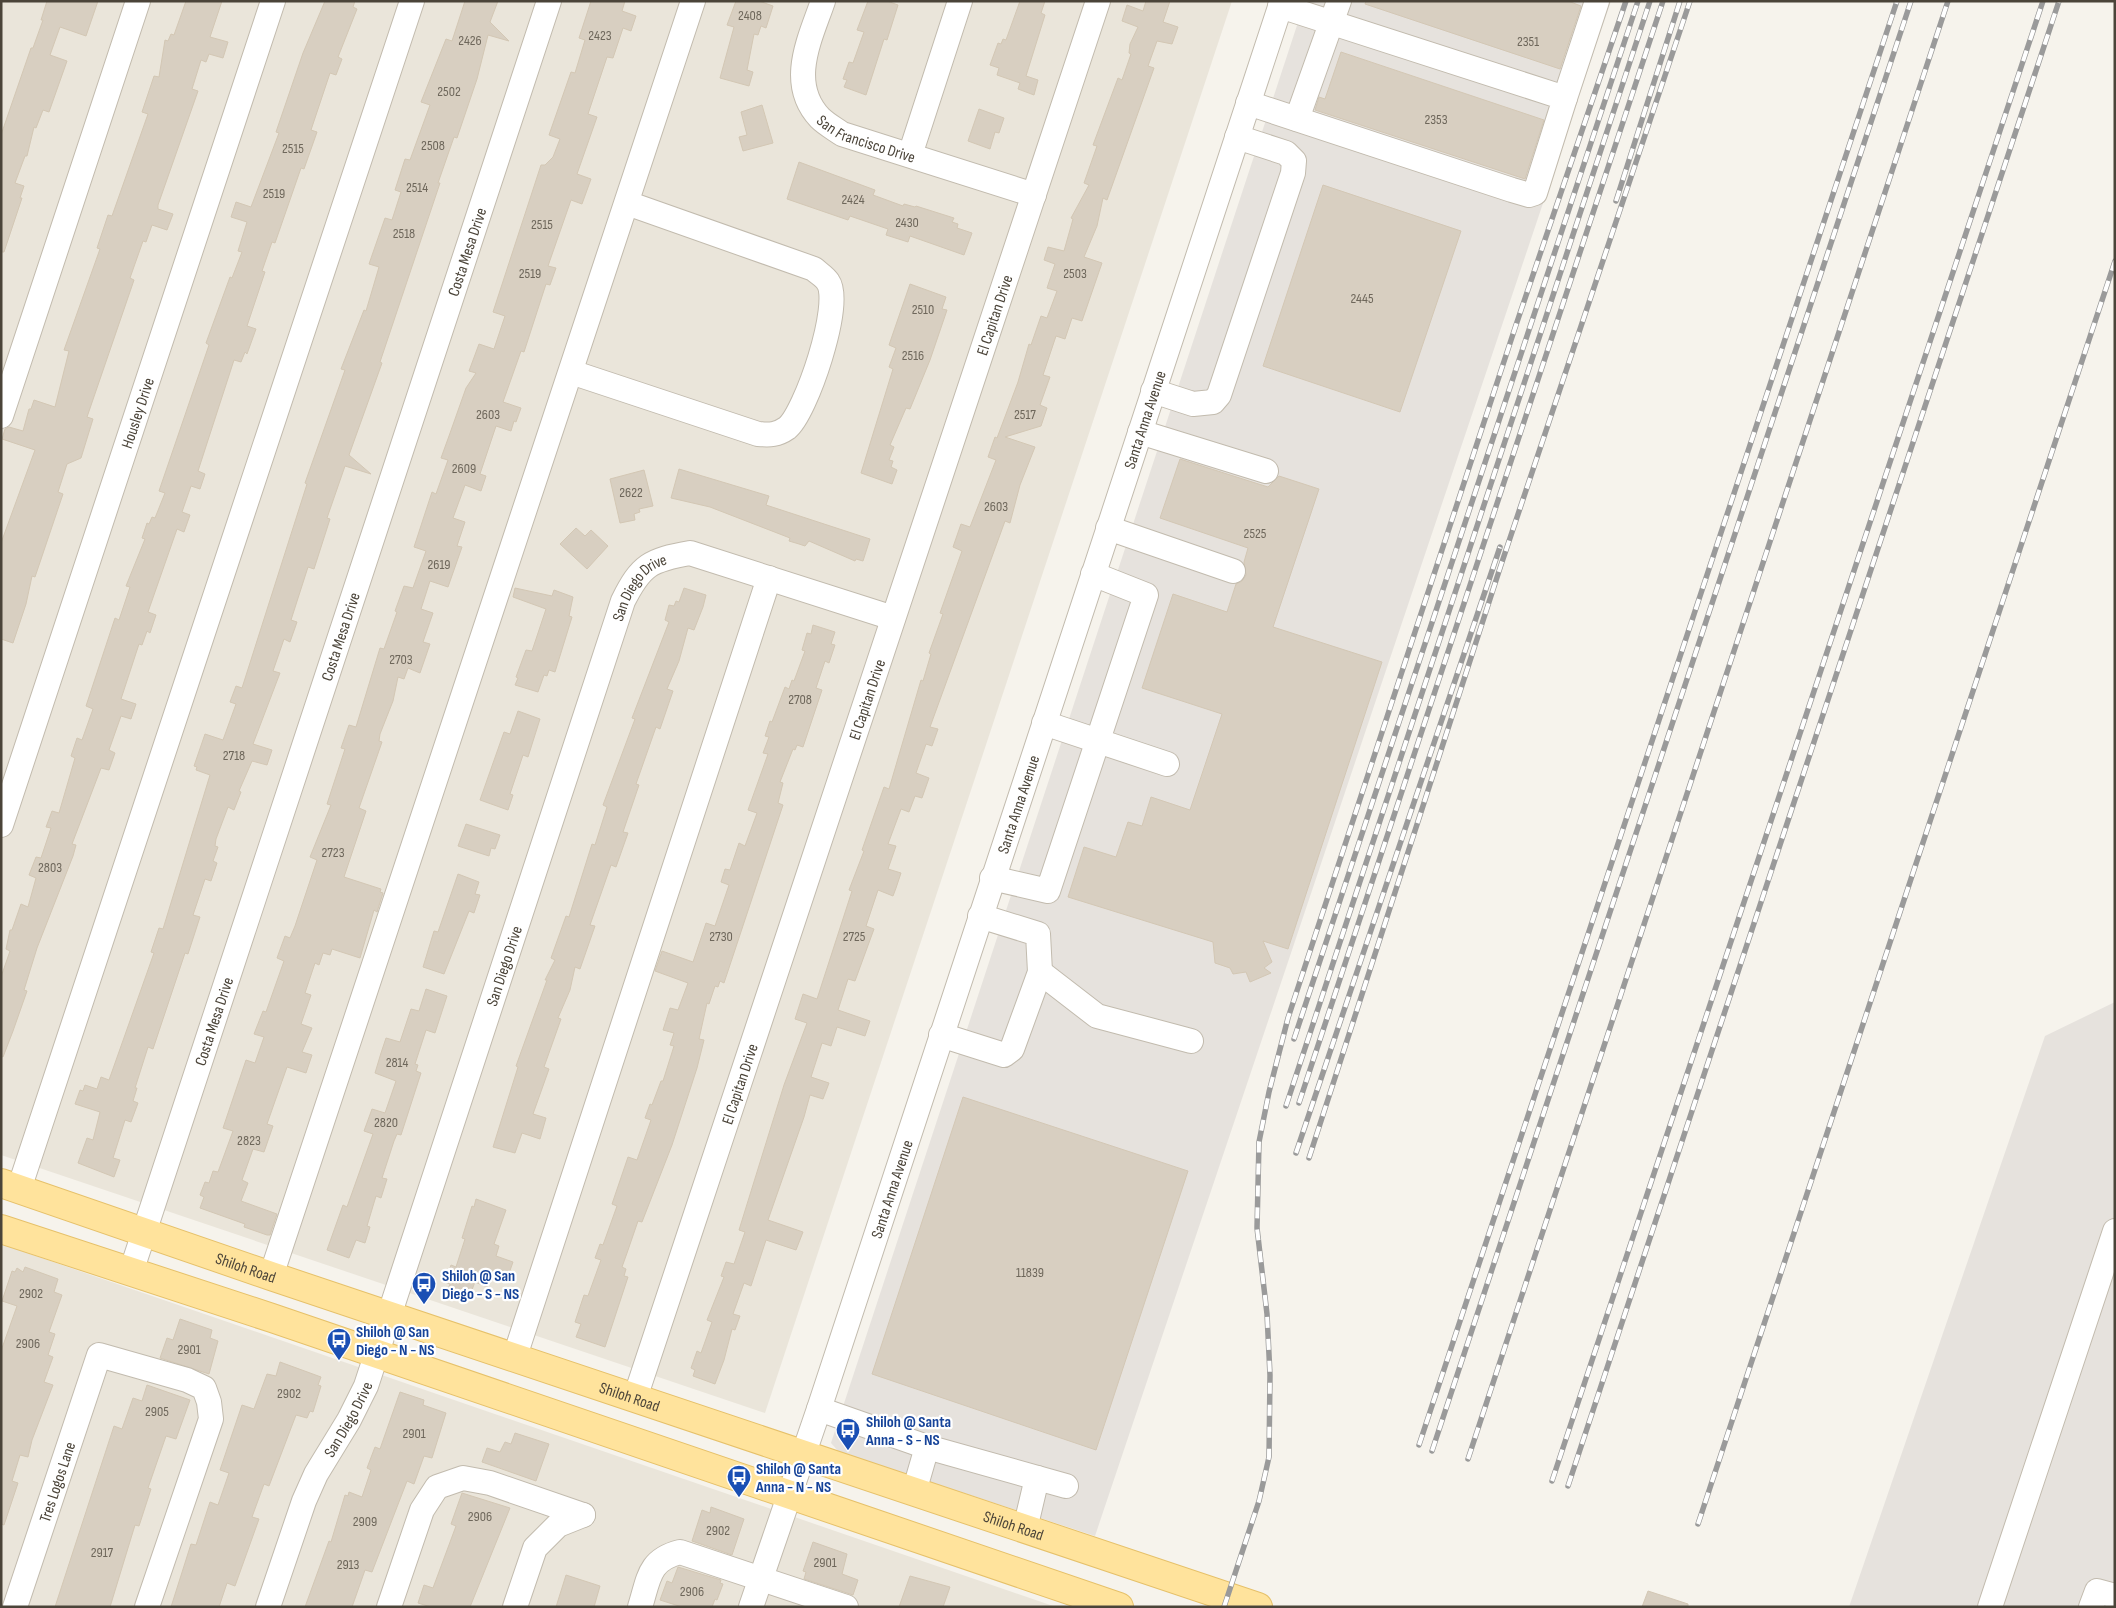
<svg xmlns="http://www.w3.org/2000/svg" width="2116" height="1608" font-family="'Sofia Sans Condensed',sans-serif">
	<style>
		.residential { fill: #eae5da }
		.industrial { fill: #e6e2dd }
		.building { fill: #d8cfc1; stroke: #d3c7b4 }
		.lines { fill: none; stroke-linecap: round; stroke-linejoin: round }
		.minor-casing { stroke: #c2bbae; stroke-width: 26 }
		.major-casing { stroke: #e6c16a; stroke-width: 30 }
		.minor { stroke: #fff; stroke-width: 24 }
		.major { stroke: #ffe39c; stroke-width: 28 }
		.rail-casing { stroke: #9a9a9a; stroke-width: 5.5 }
		.rail { stroke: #fff; stroke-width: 4; stroke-dasharray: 11; stroke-linecap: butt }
		.labels { text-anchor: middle; stroke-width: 4.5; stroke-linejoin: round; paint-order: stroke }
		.number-label { font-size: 14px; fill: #6e675b }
		.street-label { font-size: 16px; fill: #4b4439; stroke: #fff }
		.transit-label { font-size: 16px; font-weight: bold; fill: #164399; stroke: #fff; text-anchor: start }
	</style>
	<rect width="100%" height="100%" fill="#f6f3ec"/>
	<!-- residential -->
	<g class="residential">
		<polygon points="1,1 1232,1 765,1413 1,1155"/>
		<polygon points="1,1244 1056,1607 1,1607"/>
	</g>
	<!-- industrial -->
	<g class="industrial">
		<polygon points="1305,1 1611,1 1095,1536 839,1452 831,1443"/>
		<polygon points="2115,1002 2115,1607 1849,1607 2045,1036"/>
	</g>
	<!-- building -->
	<g class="building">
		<polygon points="47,1 98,1 86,36 60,27 50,55 67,61 49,112 43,110 36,128 34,127 27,156 25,156 15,183 24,186 20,198 22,198 4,252 1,252 1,135 31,48 33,48 43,20 41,20"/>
		<polygon points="186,1 222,1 210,37 228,42 223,58 209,54 206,62 201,60 192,89 198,91 158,205 158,209 173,214 167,230 152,225 146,242 143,241 130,278 134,280 87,417 93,419 81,458 67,464 58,492 63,494 35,577 32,576 26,604 13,643 1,639 1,543 35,450 2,439 5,429 9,427 23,431 29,409 31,409 34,400 55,407 69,351 64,350 100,249 97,248 108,215 112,216 148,114 142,112 154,76 159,77 165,40 168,41 171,34 174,35"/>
		<polygon points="325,1 355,1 353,7 357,9 338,57 342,59 336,75 330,73 311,130 317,132 304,169 301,168 275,243 272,242 262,271 265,272 247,326 256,329 247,354 245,352 241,362 234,360 198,471 205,474 200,489 191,486 182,512 190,515 184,532 177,529 148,612 156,615 150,633 147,631 142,645 139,644 121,699 136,704 131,719 121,716 109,750 115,753 109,770 101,768 93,789 72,844 76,845 73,856 37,948 24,990 27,991 13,1031 3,1057 1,1056 1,977 10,951 6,949 10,930 12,930 21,904 28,907 36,878 29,875 36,857 41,858 51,828 46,827 52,811 59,813 75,758 71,756 77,738 82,740 93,709 86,706 115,618 119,620 130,587 126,586 145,539 142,538 147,523 149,524 152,517 155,518 165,493 159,491 209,345 206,343 230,277 232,278 242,252 238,251 247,222 231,217 236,202 251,207 279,133 276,132 303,53"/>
		<polygon points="465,1 498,1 490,22 509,41 488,35 477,79 457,138 454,137 438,183 440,183 380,362 382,363 349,455 371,474 345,466 327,518 330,519 314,569 308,567 291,620 297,622 290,642 284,639 273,671 280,673 253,744 272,750 267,765 252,761 239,791 241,792 234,810 228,807 216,839 215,846 218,847 213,861 217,863 211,881 205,879 193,915 200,917 188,954 185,953 153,1049 148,1047 135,1088 137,1088 133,1101 138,1103 131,1122 125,1120 113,1158 120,1160 114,1177 78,1163 87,1138 93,1140 100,1112 75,1104 80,1090 83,1091 85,1085 97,1089 101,1077 109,1080 154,953 151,952 159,928 163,929 210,775 196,770 197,767 194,766 205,734 223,740 236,704 230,702 236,686 242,688 307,484 305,483 345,370 341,369 364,310 366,311 379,267 369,264 385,218 392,220 401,192 395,190 405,159 410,160 430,105 421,102 446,39 452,41"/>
		<polygon points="591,1 625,1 622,11 636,16 631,31 623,28 613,58 607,57 588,114 597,117 577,174 591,179 582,204 571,200 548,266 556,268 550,285 546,284 524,352 521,351 503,402 521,408 516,422 514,421 511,431 496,426 480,474 486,476 481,491 465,485 453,518 465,522 457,546 462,547 448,587 430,581 421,609 433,613 423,642 430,644 420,673 408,668 404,679 398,677 393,701 380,734 379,741 382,742 359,808 366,811 344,877 381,889 380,892 383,893 377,912 374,910 360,958 332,949 330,955 323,953 319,965 315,963 305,993 311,995 301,1024 312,1028 302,1052 312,1055 306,1073 287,1067 267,1124 273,1126 264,1152 253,1149 242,1180 248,1183 241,1201 277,1214 270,1235 267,1235 244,1227 245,1224 200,1208 204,1197 200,1195 205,1182 209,1183 213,1171 218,1172 233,1131 223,1128 246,1060 255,1063 264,1037 254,1034 263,1011 266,1012 284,961 277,958 285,936 290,938 295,926 317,860 310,857 331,805 327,804 345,749 341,748 349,725 356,727 380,648 384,649 397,612 395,611 404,586 413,588 426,551 414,547 432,492 436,494 448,460 441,458 449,436 466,388 476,373 469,371 479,344 494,349 505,316 493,312 541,165 545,165 553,157 560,139 549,135 571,72 575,73 585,40 579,38"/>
		<polygon points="736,1 759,1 773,6 766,28 761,26 758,35 754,34 747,70 753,72 749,86 720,78 734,27 727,25"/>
		<polygon points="868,1 887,1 898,5 887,40 884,39 866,95 844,87 847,80 843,79 849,62 853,63 864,32 857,30"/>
		<polygon points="1020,1 1045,1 1041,13 1045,15 1026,76 1038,80 1034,95 1018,89 1020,83 997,75 999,68 990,65 998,43 1001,44 1003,39 1006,40"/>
		<polygon points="1146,1 1170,1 1163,22 1178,27 1172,44 1157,41 1148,66 1154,68 1107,200 1103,198 1097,226 1084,257 1102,263 1082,321 1072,318 1065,339 1056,336 1043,375 1050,377 1040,405 1047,408 1041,426 1005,437 1035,447 1020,485 1010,523 1005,521 930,727 938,729 932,746 926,744 916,773 929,778 922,798 915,796 909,812 901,809 888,844 896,846 888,869 901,873 896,888 893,896 878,890 866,926 874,929 855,981 848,979 838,1010 870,1021 865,1036 837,1027 831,1046 822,1043 811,1077 829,1083 823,1099 810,1095 804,1117 768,1220 803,1232 796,1250 766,1240 751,1286 744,1283 733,1314 740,1316 735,1330 732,1329 724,1360 715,1384 693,1376 695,1370 691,1368 697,1351 701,1353 712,1322 707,1320 724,1277 721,1276 726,1262 734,1264 745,1232 739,1230 784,1085 807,1023 795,1019 803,994 817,999 852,891 849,890 864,851 862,850 884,787 889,789 921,680 923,681 931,654 929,653 943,614 940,613 962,551 953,547 961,524 970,527 996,460 988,457 995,437 997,438 1018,382 1029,344 1031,345 1041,316 1047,318 1057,291 1047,288 1055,264 1044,260 1048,247 1064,251 1073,219 1071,218 1089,185 1084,183 1097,146 1093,145 1118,78 1122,80 1131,54 1129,53 1130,44 1138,27 1122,21 1127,5 1143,11"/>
		<polygon points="1366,1 1568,1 1581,6 1560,69 1365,4"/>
		<polygon points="1341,52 1544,120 1525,179 1315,110 1319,97 1325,99"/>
		<polygon points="762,105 773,143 743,151 739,137 747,135 741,112"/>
		<polygon points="979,109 1004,118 999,133 995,132 990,149 968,141"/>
		<polygon points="799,162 875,190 873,195 903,206 904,204 915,207 916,206 954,218 952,222 958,224 957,228 972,233 964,255 910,236 908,242 886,235 888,229 850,216 848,220 787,199"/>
		<polygon points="1323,185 1461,231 1400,412 1263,366"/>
		<polygon points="910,284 946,297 942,309 947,310 930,360 910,409 906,408 890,445 894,447 889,460 893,461 891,467 897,470 892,484 861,473 893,369 889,367 896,348 889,345"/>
		<polygon points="1180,459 1268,487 1279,476 1319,489 1273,627 1382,662 1288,949 1263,941 1272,962 1264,968 1271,973 1250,982 1246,972 1233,974 1230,968 1215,963 1213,942 1068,897 1084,847 1116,857 1128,822 1142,826 1151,797 1190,810 1222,714 1142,688 1173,594 1227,612 1236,584 1242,581 1246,575 1244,562 1248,548 1160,518"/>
		<polygon points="679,469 769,496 766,505 870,539 863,561 856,559 855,561 809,541 805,546 799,544 789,541 790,538 710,507 671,498"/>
		<polygon points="644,470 653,506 639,509 640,512 634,514 635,520 620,523 610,479"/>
		<polygon points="576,528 585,536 591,530 608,546 587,569 560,544"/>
		<polygon points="515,588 552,596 554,590 573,597 569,616 572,617 555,672 549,670 547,676 544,675 538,692 515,685 518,678 516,677 526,650 532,651 546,609 513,597"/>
		<polygon points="684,588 706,595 703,607 694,630 688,628 679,661 667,689 673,691 660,729 656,727 636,784 639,785 623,832 628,833 616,867 611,865 590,925 595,926 580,969 575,967 570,990 558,1018 561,1019 544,1067 549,1069 533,1114 546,1118 540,1139 522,1133 515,1153 493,1147 518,1067 516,1066 547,980 545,980 555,960 551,958 566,916 569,917 592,844 595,845 607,807 603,805 635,719 632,718 669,622 665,620 669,605 674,606 676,601 679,602"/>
		<polygon points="813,625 835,632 831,644 835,645 829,663 825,661 816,688 822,690 803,747 797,745 795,750 793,749 780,782 783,783 778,803 783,805 724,983 720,981 718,987 715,986 709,1004 707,1003 699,1039 704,1040 697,1068 672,1145 642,1222 638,1221 627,1253 622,1267 626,1269 624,1276 628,1277 605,1347 576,1337 581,1324 575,1322 584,1295 588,1296 601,1260 595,1258 600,1244 603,1245 617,1206 612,1204 628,1157 637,1160 651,1120 645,1118 650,1104 652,1105 661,1081 663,1081 674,1046 670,1045 674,1033 663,1030 670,1008 678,1010 688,983 655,971 662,951 693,962 706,923 715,926 729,885 721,882 725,869 730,870 739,843 745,846 757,813 748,810 768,754 763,753 769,737 765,736 770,721 772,722 785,687 789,689 792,680 794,681 805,651 802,650 807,633 811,634"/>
		<polygon points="518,711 540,719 528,757 523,755 510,794 513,795 508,810 480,800 504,732 510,734"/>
		<polygon points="466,824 500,835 495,849 491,848 489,856 458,846"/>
		<polygon points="458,874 479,882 475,894 480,895 474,913 469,911 444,974 423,967 434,931 438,932"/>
		<polygon points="426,989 447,996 435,1033 426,1030 415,1064 418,1065 416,1071 421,1073 401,1135 397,1134 394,1141 382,1178 387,1179 381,1198 376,1196 367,1226 370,1227 365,1243 356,1240 349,1258 327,1250 343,1205 347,1207 373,1134 364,1131 372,1109 385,1113 396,1081 375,1073 381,1053 386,1038 400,1042 411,1009 419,1011"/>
		<polygon points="963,1097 1188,1171 1096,1450 872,1374"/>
		<polygon points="476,1199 506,1210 494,1244 499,1246 496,1256 513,1262 506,1282 491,1277 487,1287 475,1282 468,1300 447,1292 450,1284 445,1282 451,1265 456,1267 465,1239 462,1238 472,1206 474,1207"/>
		<polygon points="25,1267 58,1279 54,1292 62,1295 49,1332 55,1334 48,1355 53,1357 44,1382 53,1385 32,1440 28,1457 20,1455 12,1481 18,1483 4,1525 1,1524 1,1351 17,1306 2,1301 12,1271 15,1272 17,1268 23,1272"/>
		<polygon points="180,1319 212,1330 210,1338 218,1341 209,1374 160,1358 167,1338 173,1340"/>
		<polygon points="280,1362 321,1377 318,1385 321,1386 313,1412 310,1411 307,1418 296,1415 269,1486 264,1484 252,1517 259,1519 235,1586 227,1583 219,1607 171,1607 191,1544 196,1545 210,1502 218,1505 229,1473 220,1470 242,1405 254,1409 267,1374 276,1376"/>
		<polygon points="147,1385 190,1400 176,1439 166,1436 148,1488 151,1489 139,1526 135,1525 110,1607 55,1607 114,1426 122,1429 133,1398 142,1401"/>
		<polygon points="400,1392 424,1400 423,1405 446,1413 432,1458 424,1456 414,1484 407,1481 372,1572 365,1570 352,1607 305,1607 329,1541 331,1542 345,1495 348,1496 349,1492 362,1497 371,1470 367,1468 375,1447 380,1449"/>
		<polygon points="515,1433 549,1444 536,1481 482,1462 487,1448 500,1452 505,1442 511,1444"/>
		<polygon points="462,1493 510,1508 470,1607 431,1607 418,1603 424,1585 433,1588 456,1526 451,1524"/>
		<polygon points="711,1507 744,1519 732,1555 692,1541 702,1510 710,1513"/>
		<polygon points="813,1542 847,1554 842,1574 858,1580 853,1595 804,1579 806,1572 803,1571"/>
		<polygon points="678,1567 721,1580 720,1583 723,1584 717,1600 715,1599 712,1607 682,1607 660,1600 667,1581 672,1583"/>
		<polygon points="566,1575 600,1586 594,1607 556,1607"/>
		<polygon points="910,1576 950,1587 943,1607 899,1607"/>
		<polygon points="1648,1591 1688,1604 1688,1607 1642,1607"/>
	</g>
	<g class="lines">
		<defs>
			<g id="minor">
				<path id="s1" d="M823 1C810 39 787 83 820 118 826 124 835 129 842 134L1034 195"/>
				<polyline points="1565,98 1597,1"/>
				<polyline points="1248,103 1512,190 1529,195 1535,193 1565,98 1280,6"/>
				<polyline points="1297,119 1339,1"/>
				<polyline points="910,155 960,1"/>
				<path d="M571 372 758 434C770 435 777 435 787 428 806 413 843 303 828 282 825 277 818 273 814 269L627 203"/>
				<polyline points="1153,391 1193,404 1213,402 1219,395 1293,173 1294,161 1286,153 1237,137"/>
				<polyline points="1,416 138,1"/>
				<polyline points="1140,432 1266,471"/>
				<polyline points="1108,528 1233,571"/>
				<polyline points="1044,723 1167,764"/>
				<path id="s2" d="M1 825 273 1"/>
				<polyline points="992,878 1048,891 1146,595 1093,574"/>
				<polyline points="1040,972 1097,1016 1191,1041"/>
				<polyline points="941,1035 1004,1055 1012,1049 1040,972 1038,934 980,916"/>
				<polyline points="19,1189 412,1"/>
				<path id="s3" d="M131 1272 549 1"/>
				<polyline points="271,1276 693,1"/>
				<polyline points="515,1356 769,578"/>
				<path id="s4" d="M635 1398 1098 1"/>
				<polyline points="819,1409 927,1447 1066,1486"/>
				<polyline points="914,1492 927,1447"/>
				<polyline points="1025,1529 1037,1478"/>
				<path id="s5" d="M15 1607 99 1355 187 1380 204 1388 209 1402 211 1419 147 1607"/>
				<path id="s6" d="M268 1607 304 1501 316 1474 349 1420 366 1386 623 601C641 565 650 560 690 553L893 618"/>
				<polyline points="389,1607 422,1510 437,1487 463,1478 490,1483 583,1515"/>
				<polyline points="515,1607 535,1548 558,1525 583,1515"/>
				<path d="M640 1607C649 1579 648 1560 680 1552L846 1607"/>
				<path id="s7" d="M751 1607 819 1409 1282 1"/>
				<polyline points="1990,1607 2115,1231"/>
				<polyline points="2091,1607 2097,1591 2115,1596"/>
			</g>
			<g id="major">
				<path id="s8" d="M1 1183 271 1276 1258 1607"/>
				<polyline points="1,1229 272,1318 1119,1607"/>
			</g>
		</defs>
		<!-- minor casing -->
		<use href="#minor" class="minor-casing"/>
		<!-- major casing -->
		<use href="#major" class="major-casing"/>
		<!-- minor -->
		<use href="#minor" class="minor"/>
		<!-- major -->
		<use href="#major" class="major"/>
		<defs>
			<g id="rail">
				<polyline points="1616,201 1680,1"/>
				<polyline points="1294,1039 1638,1"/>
				<polyline points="1299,1103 1663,1"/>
				<polyline points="1286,1106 1650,1"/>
				<polyline points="1296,1153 1500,547"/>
				<polyline points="1309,1158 1501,565 1690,1"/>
				<polyline points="1419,1445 1897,1"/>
				<polyline points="1432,1451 1911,1"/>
				<polyline points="1468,1459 1948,1"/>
				<polyline points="1552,1481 2043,1"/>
				<polyline points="1568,1486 2059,1"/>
				<polyline points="1698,1524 2115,261"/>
				<polyline points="1224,1607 1259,1501 1269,1457 1270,1375 1267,1314 1257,1228 1259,1142 1269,1092 1288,1018 1516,325 1626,1"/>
			</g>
		</defs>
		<!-- rail casing -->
		<use href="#rail" class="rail-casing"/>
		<!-- rail -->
		<use href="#rail" class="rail"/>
	</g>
	<!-- icons -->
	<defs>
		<symbol id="bus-pin" viewBox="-11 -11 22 30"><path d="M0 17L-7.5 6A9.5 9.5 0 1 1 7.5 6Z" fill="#1a4fb4" stroke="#fff"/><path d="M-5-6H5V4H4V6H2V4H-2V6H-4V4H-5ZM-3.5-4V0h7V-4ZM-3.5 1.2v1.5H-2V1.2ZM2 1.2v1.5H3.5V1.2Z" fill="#fff"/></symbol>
	</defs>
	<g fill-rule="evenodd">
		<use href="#bus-pin" x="410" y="1270" width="28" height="38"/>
		<use href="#bus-pin" x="325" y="1326" width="28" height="38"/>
		<use href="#bus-pin" x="834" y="1416" width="28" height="38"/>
		<use href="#bus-pin" x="725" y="1463" width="28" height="38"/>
	</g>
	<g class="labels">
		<!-- number labels -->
		<g class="number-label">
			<text x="750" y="20">2408</text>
			<text x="600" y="40">2423</text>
			<text x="470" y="45">2426</text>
			<text x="1528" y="46">2351</text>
			<text x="449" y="96">2502</text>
			<text x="1436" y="124">2353</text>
			<text x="433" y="150">2508</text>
			<text x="293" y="153">2515</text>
			<text x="417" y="192">2514</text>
			<text x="274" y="198">2519</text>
			<text x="853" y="204">2424</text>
			<text x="907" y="227">2430</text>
			<text x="542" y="229">2515</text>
			<text x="404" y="238">2518</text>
			<text x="530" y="278">2519</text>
			<text x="1075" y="278">2503</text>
			<text x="1362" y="303">2445</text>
			<text x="923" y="314">2510</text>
			<text x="913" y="360">2516</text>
			<text x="488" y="419">2603</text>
			<text x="1025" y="419">2517</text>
			<text x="464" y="473">2609</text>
			<text x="631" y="497">2622</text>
			<text x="996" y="511">2603</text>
			<text x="1255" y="538">2525</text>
			<text x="439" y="569">2619</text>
			<text x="401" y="664">2703</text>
			<text x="800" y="704">2708</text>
			<text x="234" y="760">2718</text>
			<text x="333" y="857">2723</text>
			<text x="50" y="872">2803</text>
			<text x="721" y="941">2730</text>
			<text x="854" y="941">2725</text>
			<text x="397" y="1067">2814</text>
			<text x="386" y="1127">2820</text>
			<text x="249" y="1145">2823</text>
			<text x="1030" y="1277">11839</text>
			<text x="31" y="1298">2902</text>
			<text x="28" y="1348">2906</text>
			<text x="189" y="1354">2901</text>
			<text x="289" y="1398">2902</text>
			<text x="157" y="1416">2905</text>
			<text x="414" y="1438">2901</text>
			<text x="480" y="1521">2906</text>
			<text x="365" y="1526">2909</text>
			<text x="718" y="1535">2902</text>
			<text x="102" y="1557">2917</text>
			<text x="825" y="1567">2901</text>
			<text x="348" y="1569">2913</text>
			<text x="692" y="1596">2906</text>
		</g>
		<!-- street labels -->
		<g class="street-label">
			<text dy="6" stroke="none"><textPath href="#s1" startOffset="176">San Francisco Drive</textPath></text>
			<text dy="6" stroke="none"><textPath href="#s3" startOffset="1074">Costa Mesa Drive</textPath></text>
			<text dy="6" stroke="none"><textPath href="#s4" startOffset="1141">El Capitan Drive</textPath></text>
			<text dy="6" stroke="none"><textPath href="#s2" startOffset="434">Housley Drive</textPath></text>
			<text dy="6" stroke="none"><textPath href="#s7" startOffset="1251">Santa Anna Avenue</textPath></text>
			<text dy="6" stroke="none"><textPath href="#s6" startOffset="1090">San Diego Drive</textPath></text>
			<text dy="6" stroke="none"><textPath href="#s3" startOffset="669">Costa Mesa Drive</textPath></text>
			<text dy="6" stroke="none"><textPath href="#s4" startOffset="736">El Capitan Drive</textPath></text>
			<text dy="6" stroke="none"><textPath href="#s7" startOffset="846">Santa Anna Avenue</textPath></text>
			<text dy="6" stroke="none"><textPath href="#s6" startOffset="685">San Diego Drive</textPath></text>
			<text dy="6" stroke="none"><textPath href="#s3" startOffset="264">Costa Mesa Drive</textPath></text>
			<text dy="6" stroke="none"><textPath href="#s4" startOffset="331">El Capitan Drive</textPath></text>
			<text dy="6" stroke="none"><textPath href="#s7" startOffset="441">Santa Anna Avenue</textPath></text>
			<text dy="6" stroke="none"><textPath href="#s8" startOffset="259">Shiloh Road</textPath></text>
			<text dy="6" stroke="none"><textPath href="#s8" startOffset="664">Shiloh Road</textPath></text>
			<text dy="6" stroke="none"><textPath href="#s6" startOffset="205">San Diego Drive</textPath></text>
			<text dy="6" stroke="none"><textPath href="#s5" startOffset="132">Tres Logos Lane</textPath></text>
			<text dy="6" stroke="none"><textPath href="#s8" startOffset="1069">Shiloh Road</textPath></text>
		</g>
		<!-- transit labels -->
		<g class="transit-label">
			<text x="442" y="1281">Shiloh @ San<tspan x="442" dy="18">Diego - S - NS</tspan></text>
			<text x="356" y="1337">Shiloh @ San<tspan x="356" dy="18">Diego - N - NS</tspan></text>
			<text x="866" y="1427">Shiloh @ Santa<tspan x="866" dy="18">Anna - S - NS</tspan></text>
			<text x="756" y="1474">Shiloh @ Santa<tspan x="756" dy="18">Anna - N - NS</tspan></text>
		</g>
	</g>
	<!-- border -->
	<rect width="2116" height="1608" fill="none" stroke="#4b4439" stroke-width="5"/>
</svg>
